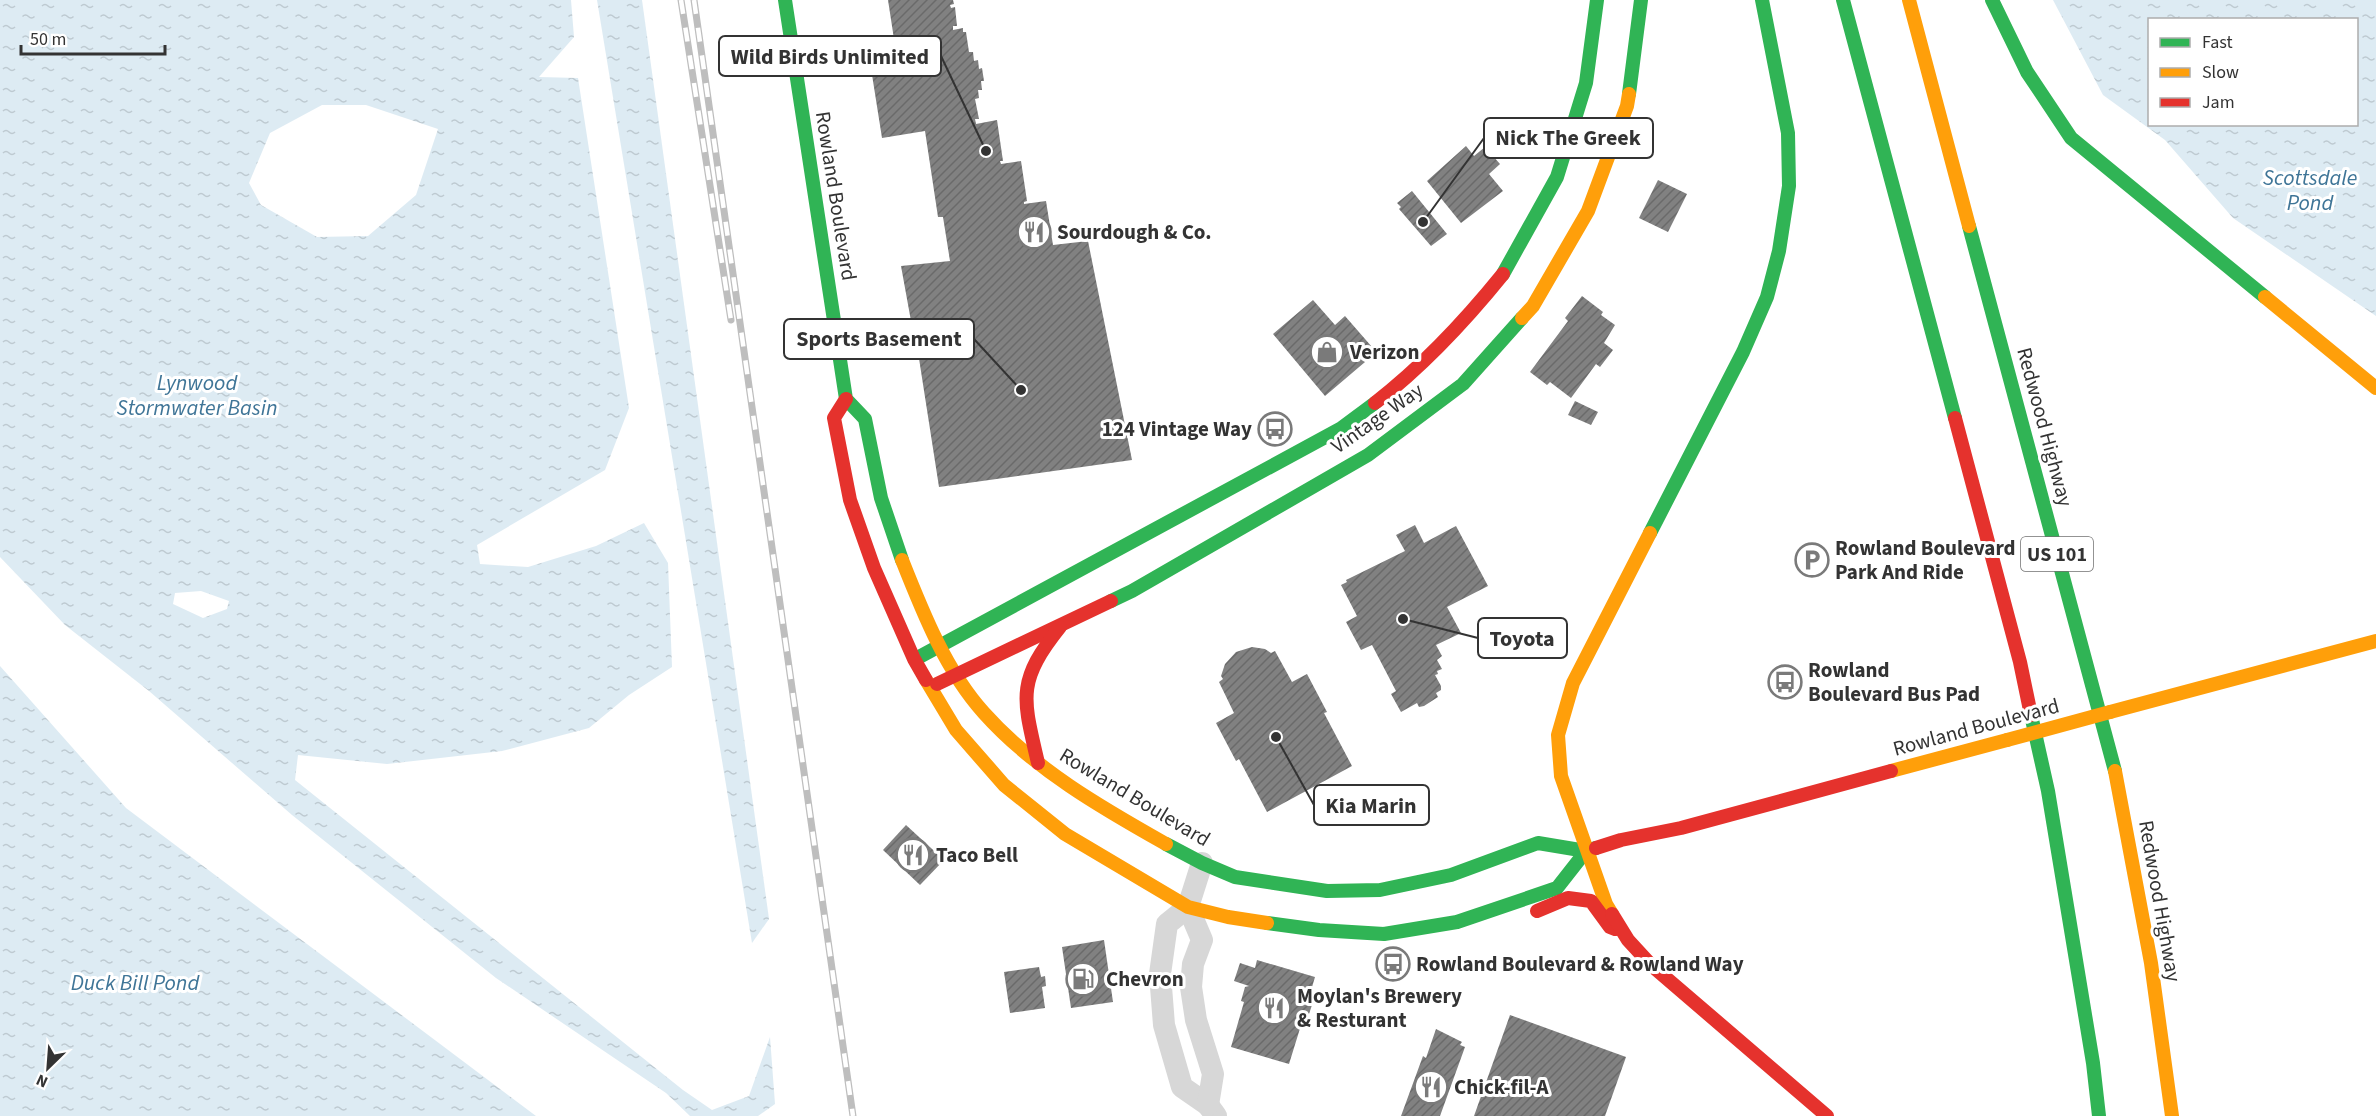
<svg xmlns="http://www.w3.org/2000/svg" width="2376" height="1116" font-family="'Source Sans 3',sans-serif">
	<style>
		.water { fill: url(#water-ripples); fill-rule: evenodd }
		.building { fill: url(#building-hatch) }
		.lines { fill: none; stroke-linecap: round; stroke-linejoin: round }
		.street { stroke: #d7d7d7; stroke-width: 22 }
		.fast { stroke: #30b455; stroke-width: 14 }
		.slow { stroke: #ff9f0a; stroke-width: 14 }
		.jam { stroke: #e5322d; stroke-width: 14 }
		.rail-casing { stroke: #bebebe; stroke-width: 7 }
		.rail { stroke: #fff; stroke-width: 4.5; stroke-dasharray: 14; stroke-linecap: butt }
		.slow-bridge { stroke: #ff9f0a; stroke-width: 14 }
		.labels { text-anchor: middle; stroke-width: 6; stroke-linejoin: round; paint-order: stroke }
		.shield { fill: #fff; stroke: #707070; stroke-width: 1.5 }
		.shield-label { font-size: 20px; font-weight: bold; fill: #333 }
		.street-label { font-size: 21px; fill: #333; stroke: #fff }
		.poi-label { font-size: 21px; font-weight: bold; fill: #333; stroke: #fff; text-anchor: start }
		.water-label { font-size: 22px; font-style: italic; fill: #3f7597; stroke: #fff }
		.leader { fill: none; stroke: #333; stroke-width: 2 }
		.callout-dot { fill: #333; stroke: #fff; stroke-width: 2 }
		.callout { fill: #fff; stroke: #333; stroke-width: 2 }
		.callout-label { font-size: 22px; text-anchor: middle; font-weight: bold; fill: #333 }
	</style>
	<defs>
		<pattern id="water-ripples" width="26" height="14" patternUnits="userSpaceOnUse" patternTransform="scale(1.5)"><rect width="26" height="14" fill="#ddebf3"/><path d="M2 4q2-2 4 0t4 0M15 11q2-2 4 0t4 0" fill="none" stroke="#becad1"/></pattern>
		<pattern id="building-hatch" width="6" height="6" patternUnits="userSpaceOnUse" patternTransform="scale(1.5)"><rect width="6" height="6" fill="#818181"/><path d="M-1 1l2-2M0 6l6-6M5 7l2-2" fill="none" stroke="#6a6a6a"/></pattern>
	</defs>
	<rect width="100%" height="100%" fill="#fff"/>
	<!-- water -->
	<g class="water">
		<path d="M0 0H571L574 37 539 77 578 78 629 408 605 470 477 545 480 564 528 567 596 546 644 523 668 563 672 667 629 695 589 728 502 751 387 764 298 755 295 780 683 1090 712 1110 749 1096 770 1037 775 1104 758 1116H690L666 1093 496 978 292 815 149 691 65 625 0 557ZM322 105H366L438 129 416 195 368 236 317 237 261 205 249 183 270 133ZM201 591 229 601 227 609 203 618 173 604 175 593Z"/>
		<polygon points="597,0 642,0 769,919 752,943"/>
		<path d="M2053 0H2376V316L2233 218 2165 140 2103 95ZM2150 20H2356V124H2150Z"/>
		<polygon points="0,666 126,808 536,1116 0,1116"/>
	</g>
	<!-- building -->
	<g class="building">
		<polygon points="888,0 953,0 954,4 950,5 951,8 955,7 957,26 953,26 953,30 963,28 963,32 966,32 969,52 973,52 974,61 978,60 979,69 982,68 984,81 981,81 982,90 978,90 979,98 975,99 979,119 975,119 976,124 997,120 1003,161 1000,161 1001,164 1021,161 1027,201 1024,202 1024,204 1046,201 1053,245 1088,241 1132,460 939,487 913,320 911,321 901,266 950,261 943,217 938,217 925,131 882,138 867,43 894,39"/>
		<polygon points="1466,146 1474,156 1485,147 1500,164 1489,174 1503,191 1461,223 1427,181"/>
		<polygon points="1658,180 1687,194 1668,232 1639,218"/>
		<polygon points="1412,191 1447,234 1431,246 1399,209 1401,207 1397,203"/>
		<polygon points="1582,296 1603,312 1601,315 1615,325 1604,343 1613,350 1600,367 1596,364 1571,398 1550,382 1547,385 1530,372 1568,321 1565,318"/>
		<polygon points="1313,300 1335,325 1345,316 1372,347 1361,357 1365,362 1325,396 1273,334"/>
		<polygon points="1575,401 1598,412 1591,425 1568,415"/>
		<polygon points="1415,525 1424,543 1456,526 1488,586 1447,607 1461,633 1436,645 1442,656 1437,660 1442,669 1437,671 1438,674 1435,675 1441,686 1441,690 1436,693 1438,697 1424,706 1419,707 1417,703 1401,712 1391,694 1396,691 1372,645 1361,650 1346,622 1357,616 1341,585 1347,582 1346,580 1405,551 1396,535"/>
		<polygon points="1252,647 1265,649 1271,653 1275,651 1292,682 1307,674 1327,712 1324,713 1352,766 1267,812 1239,759 1236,761 1216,723 1234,713 1219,682 1223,679 1221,676 1225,664 1236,652"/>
		<polygon points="906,825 944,860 920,885 883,850"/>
		<polygon points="1104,940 1113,1002 1071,1008 1062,947"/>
		<polygon points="1257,960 1315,977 1307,1004 1312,1005 1306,1023 1302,1022 1289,1064 1231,1047 1244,1002 1241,1001 1245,987 1249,986 1234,981 1240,963 1255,968"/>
		<polygon points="1039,967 1041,977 1045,976 1046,986 1042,987 1045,1008 1010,1013 1004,972"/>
		<polygon points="1510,1015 1626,1057 1605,1116 1474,1116"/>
		<polygon points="1436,1029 1462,1042 1460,1045 1465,1047 1440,1116 1401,1116 1423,1056 1426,1058"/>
	</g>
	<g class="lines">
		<!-- street -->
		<g class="street">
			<polyline points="1202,863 1188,907 1167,924 1160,974 1164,1025 1182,1087 1208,1105 1216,1116"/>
			<polyline points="1188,907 1202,940 1193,964 1191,987 1196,1020 1213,1074 1208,1105"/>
		</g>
		<!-- fast -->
		<g class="fast">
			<polyline points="785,0 846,399 865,419 881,498 902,560"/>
			<polyline points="1843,0 1955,418"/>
			<polyline points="1992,0 2027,72 2071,138 2265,297"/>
			<polyline points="1629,94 1641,0"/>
			<polyline points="1969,226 2115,771"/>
			<polyline points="1503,274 1557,177 1586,83 1597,0"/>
			<polyline points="1650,533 1743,352 1767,297 1779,251 1789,186 1788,133 1762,0"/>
			<polyline points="1111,601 1132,591 1368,455 1463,384 1522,318"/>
			<polyline points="921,656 1340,429 1375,403"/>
			<polyline points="2031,715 2048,791 2093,1063 2099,1116"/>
			<polyline points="1166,844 1202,863 1235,877 1327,891 1380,890 1451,875 1538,843 1586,851 1596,848"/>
			<polyline points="1267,923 1319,930 1384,934 1457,922 1557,888 1586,851"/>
		</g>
		<!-- slow -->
		<g class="slow">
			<polyline points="1909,0 1969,226"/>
			<polyline points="2265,297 2376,388"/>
			<polyline points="1522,318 1533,306 1588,211 1627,106 1629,94"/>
			<path d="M902 560C923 613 946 671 984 713 1034 769 1102 808 1166 844"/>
			<polyline points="926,680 956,730 1004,785 1065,834 1188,907 1228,917 1267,923"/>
			<polyline points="2110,712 2376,641"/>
			<polyline points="1891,771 2007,740"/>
			<polyline points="2115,771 2151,963 2172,1116"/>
			<polyline points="1612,914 1606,904 1561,776 1558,735 1573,683 1650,533"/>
		</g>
		<!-- jam -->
		<g class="jam">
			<polyline points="846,399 834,418 850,500 874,568 914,659 926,680"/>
			<path d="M1375 403C1423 366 1465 321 1503 274"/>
			<polyline points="1955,418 2020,662 2031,715"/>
			<polyline points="937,684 1111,601"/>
			<path d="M1038 763C1023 698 1016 682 1060 627"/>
			<polyline points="1596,848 1621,840 1681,828 1891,771"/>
			<polyline points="1537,911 1568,898 1591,901 1610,927 1615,929"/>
			<polyline points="1612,914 1628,940 1651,965 1827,1116"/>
		</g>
		<defs>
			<g id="rail">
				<polyline points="681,0 731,320"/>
				<polyline points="694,0 853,1116"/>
			</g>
		</defs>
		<!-- rail casing -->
		<use href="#rail" class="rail-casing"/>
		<!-- rail -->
		<use href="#rail" class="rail"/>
		<!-- slow-bridge -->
		<polyline class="slow-bridge" points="2007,740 2110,712"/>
	</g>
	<!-- icons -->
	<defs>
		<symbol id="restaurant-ring" viewBox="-11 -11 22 22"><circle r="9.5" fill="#fff" stroke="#7a7a7a" stroke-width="1.5"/><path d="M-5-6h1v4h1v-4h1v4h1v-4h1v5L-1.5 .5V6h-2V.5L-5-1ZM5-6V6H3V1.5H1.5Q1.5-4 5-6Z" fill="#7a7a7a"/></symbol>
		<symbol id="shop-ring" viewBox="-11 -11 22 22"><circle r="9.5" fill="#fff" stroke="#7a7a7a" stroke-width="1.5"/><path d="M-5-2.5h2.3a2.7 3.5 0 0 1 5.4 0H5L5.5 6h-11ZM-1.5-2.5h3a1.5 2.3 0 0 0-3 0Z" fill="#7a7a7a"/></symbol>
		<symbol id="bus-ring" viewBox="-11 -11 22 22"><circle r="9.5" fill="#fff" stroke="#7a7a7a" stroke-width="1.5"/><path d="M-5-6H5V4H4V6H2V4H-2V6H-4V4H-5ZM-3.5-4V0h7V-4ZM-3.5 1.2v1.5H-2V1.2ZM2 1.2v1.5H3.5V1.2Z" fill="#7a7a7a"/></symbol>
		<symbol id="parking-ring" viewBox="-11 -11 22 22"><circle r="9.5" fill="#fff" stroke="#7a7a7a" stroke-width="1.5"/><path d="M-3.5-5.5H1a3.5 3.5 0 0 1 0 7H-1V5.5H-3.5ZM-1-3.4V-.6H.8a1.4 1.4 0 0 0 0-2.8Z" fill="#7a7a7a"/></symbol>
		<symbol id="fuel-ring" viewBox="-11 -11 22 22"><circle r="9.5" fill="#fff" stroke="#7a7a7a" stroke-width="1.5"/><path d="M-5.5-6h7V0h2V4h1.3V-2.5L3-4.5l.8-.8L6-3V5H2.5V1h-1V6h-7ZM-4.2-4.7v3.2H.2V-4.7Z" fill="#7a7a7a"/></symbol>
	</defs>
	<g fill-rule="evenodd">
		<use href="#restaurant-ring" x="1015" y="213" width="38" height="38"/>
		<use href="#shop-ring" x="1308" y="333" width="38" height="38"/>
		<use href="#bus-ring" x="1256" y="410" width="38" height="38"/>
		<use href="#parking-ring" x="1793" y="541" width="38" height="38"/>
		<use href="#bus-ring" x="1766" y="663" width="38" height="38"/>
		<use href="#restaurant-ring" x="894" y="836" width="38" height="38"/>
		<use href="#bus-ring" x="1374" y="945" width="38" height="38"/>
		<use href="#fuel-ring" x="1064" y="960" width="38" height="38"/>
		<use href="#restaurant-ring" x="1255" y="989" width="38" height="38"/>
		<use href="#restaurant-ring" x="1412" y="1068" width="38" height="38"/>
	</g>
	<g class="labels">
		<!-- shield labels -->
		<rect class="shield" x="2021" y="537" width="72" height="34" rx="4.5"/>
		<g class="shield-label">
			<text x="2057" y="561">US 101</text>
		</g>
		<!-- street labels -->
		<g class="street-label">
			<text transform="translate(836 196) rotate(81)" y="7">Rowland Boulevard</text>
			<text transform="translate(1377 418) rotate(-35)" y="7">Vintage Way</text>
			<text transform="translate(2045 427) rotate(75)" y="7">Redwood Highway</text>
			<text transform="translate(1976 727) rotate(-15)" y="7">Rowland Boulevard</text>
			<text transform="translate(1135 797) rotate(31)" y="7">Rowland Boulevard</text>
			<text transform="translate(2160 901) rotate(80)" y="7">Redwood Highway</text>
		</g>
		<!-- poi labels -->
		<g class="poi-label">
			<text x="1057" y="239">Sourdough &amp; Co.</text>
			<text x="1350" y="359">Verizon</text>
			<text x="1252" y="436" text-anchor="end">124 Vintage Way</text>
			<text x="1835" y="555">Rowland Boulevard<tspan x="1835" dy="24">Park And Ride</tspan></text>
			<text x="1808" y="677">Rowland<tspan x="1808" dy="24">Boulevard Bus Pad</tspan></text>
			<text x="936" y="862">Taco Bell</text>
			<text x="1416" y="971">Rowland Boulevard &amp; Rowland Way</text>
			<text x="1106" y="986">Chevron</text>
			<text x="1297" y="1003">Moylan's Brewery<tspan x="1297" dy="24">&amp; Resturant</tspan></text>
			<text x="1454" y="1094">Chick-fil-A</text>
		</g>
		<!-- water labels -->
		<g class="water-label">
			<text x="2310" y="185">Scottsdale<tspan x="2310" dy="25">Pond</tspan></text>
			<text x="197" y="390">Lynwood<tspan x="197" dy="25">Stormwater Basin</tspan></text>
			<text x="135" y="990">Duck Bill Pond</text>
		</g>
	</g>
	<!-- callouts -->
	<path class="leader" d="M986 151L941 56M1423 222L1484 138M1021 390L974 339M1403 619L1478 638M1276 737L1314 805"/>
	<g class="callout-dot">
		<circle cx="986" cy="151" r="6"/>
		<circle cx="1423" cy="222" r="6"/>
		<circle cx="1021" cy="390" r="6"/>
		<circle cx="1403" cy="619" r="6"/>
		<circle cx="1276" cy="737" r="6"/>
	</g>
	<g class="callout">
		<rect x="719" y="36" width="222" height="40" rx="6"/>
		<rect x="1484" y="118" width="169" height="40" rx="6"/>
		<rect x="784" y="319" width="190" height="40" rx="6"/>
		<rect x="1478" y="618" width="89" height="40" rx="6"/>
		<rect x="1314" y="785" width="115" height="40" rx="6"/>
	</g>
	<g class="callout-label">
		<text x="830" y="64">Wild Birds Unlimited</text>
		<text x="1568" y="145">Nick The Greek</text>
		<text x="879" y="346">Sports Basement</text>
		<text x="1522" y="646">Toyota</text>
		<text x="1371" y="813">Kia Marin</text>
	</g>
	<!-- legend -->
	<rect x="2148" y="18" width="210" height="108" fill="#ffffff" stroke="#adadad" stroke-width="1.5"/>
	<rect x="2160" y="38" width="30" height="9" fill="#30b455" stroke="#adadad" stroke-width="1.5"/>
	<text x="2202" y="48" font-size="18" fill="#333333">Fast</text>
	<rect x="2160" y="68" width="30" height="9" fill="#ff9f0a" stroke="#adadad" stroke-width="1.5"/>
	<text x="2202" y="78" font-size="18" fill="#333333">Slow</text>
	<rect x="2160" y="98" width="30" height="9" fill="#e5322d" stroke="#adadad" stroke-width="1.5"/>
	<text x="2202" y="108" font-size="18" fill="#333333">Jam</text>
	<!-- north arrow -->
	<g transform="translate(48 1068) rotate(205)" stroke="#ffffff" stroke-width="4.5" paint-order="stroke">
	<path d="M0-4.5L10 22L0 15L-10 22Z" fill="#333333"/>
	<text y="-9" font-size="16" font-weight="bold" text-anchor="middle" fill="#333333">N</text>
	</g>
	<!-- scale -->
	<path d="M21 45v9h144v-9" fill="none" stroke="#333333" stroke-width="3"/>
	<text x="30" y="45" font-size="18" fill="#333333" stroke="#ffffff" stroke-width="4.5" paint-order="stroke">50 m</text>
</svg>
